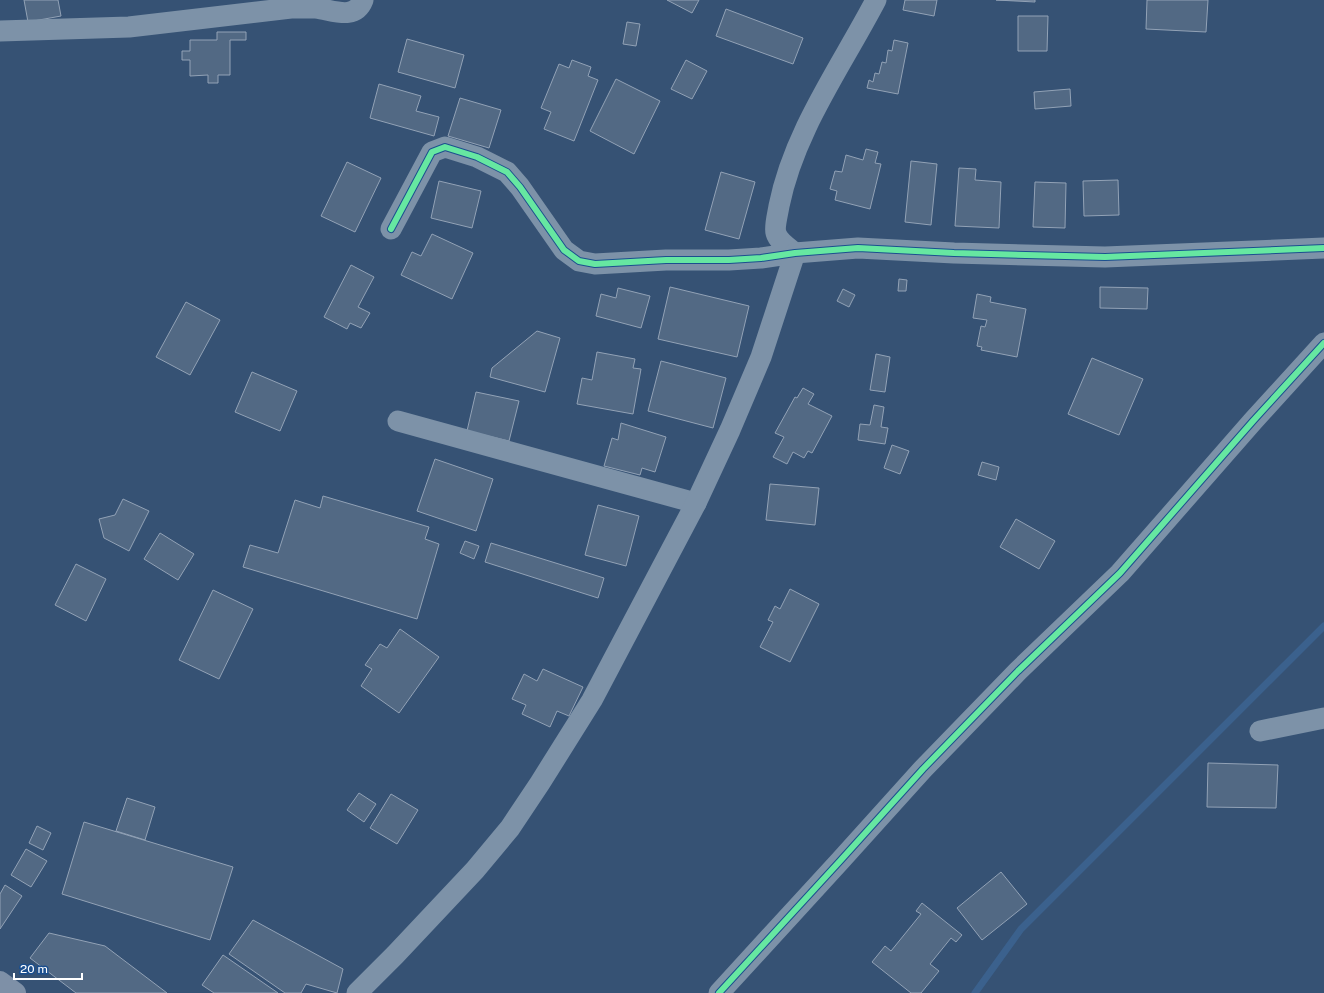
<svg xmlns="http://www.w3.org/2000/svg" width="1324" height="993" font-family="'Public Sans',sans-serif">
	<style>
		.lines { fill: none; stroke-linecap: round; stroke-linejoin: round }
		.stream { stroke: #3b618d; stroke-width: 7 }
		.building { fill: #526984; stroke: #92a2b6 }
		.minor { stroke: #7d92a8; stroke-width: 21 }
		.trunk { stroke: #7e90a7; stroke-width: 22 }
		.cycleway-casing { stroke: #1b4f8f; stroke-width: 8 }
		.cycleway { stroke: #66e7a1; stroke-width: 6 }
	</style>
	<rect width="100%" height="100%" fill="#365274"/>
	<g class="lines">
		<!-- stream -->
		<polyline class="stream" points="975,993 1021,929 1324,626"/>
	</g>
	<!-- building -->
	<g class="building">
		<polygon points="24,0 58,0 61,16 28,22"/>
		<polygon points="667,0 699,0 692,13"/>
		<polygon points="905,0 937,0 934,16 903,10"/>
		<polygon points="996,0 1035,0 1035,2"/>
		<polygon points="1147,0 1208,0 1206,32 1146,29"/>
		<polygon points="726,9 803,38 793,64 716,36"/>
		<polygon points="1018,16 1048,16 1047,51 1018,51"/>
		<polygon points="627,22 640,24 636,46 623,44"/>
		<polygon points="217,32 246,32 246,40 230,40 230,75 218,75 218,83 208,83 208,75 190,76 190,60 182,60 182,51 190,51 190,40 217,40"/>
		<polygon points="407,39 464,55 455,88 398,72"/>
		<polygon points="894,40 908,43 898,94 867,88 869,80 873,82 875,73 879,74 882,62 886,63 888,50 892,51"/>
		<polygon points="572,60 591,67 588,76 598,80 574,141 544,129 551,112 541,108 559,64 569,68"/>
		<polygon points="686,60 707,71 692,99 671,89"/>
		<polygon points="616,79 660,101 634,154 590,131"/>
		<polygon points="379,84 421,96 416,111 439,117 434,136 370,118"/>
		<polygon points="1070,89 1071,106 1035,109 1034,92"/>
		<polygon points="460,98 501,110 489,148 448,136"/>
		<polygon points="866,149 878,152 875,163 881,164 870,209 835,200 837,191 830,189 835,171 842,172 846,155 863,160"/>
		<polygon points="911,161 937,164 931,225 905,222"/>
		<polygon points="347,162 381,178 355,232 321,216"/>
		<polygon points="959,168 976,169 975,180 1001,182 999,228 955,226"/>
		<polygon points="721,172 755,182 739,239 705,230"/>
		<polygon points="1118,180 1119,215 1084,216 1083,181"/>
		<polygon points="439,181 481,191 472,228 431,218"/>
		<polygon points="1035,182 1066,183 1065,228 1033,227"/>
		<polygon points="432,234 473,253 452,299 401,275 412,252 421,256"/>
		<polygon points="351,265 374,277 358,307 370,313 361,328 350,323 347,329 324,317"/>
		<polygon points="899,279 907,280 906,291 898,291"/>
		<polygon points="670,287 749,306 737,357 658,339"/>
		<polygon points="1100,287 1148,288 1147,309 1100,308"/>
		<polygon points="618,288 650,296 641,328 596,316 601,294 616,298"/>
		<polygon points="843,289 855,295 849,307 837,301"/>
		<polygon points="977,294 991,297 990,302 1026,309 1017,357 981,350 982,347 977,346 981,326 985,327 987,320 973,318"/>
		<polygon points="186,302 220,320 190,375 156,357"/>
		<polygon points="537,331 560,338 545,392 490,377 492,368"/>
		<polygon points="597,352 635,359 633,368 641,369 633,414 577,404 582,378 592,380"/>
		<polygon points="876,354 890,357 885,392 870,390"/>
		<polygon points="1092,358 1143,379 1119,435 1068,414"/>
		<polygon points="661,361 726,378 713,428 648,411"/>
		<polygon points="252,372 297,391 280,431 235,412"/>
		<polygon points="803,388 814,394 808,404 832,416 812,453 808,451 804,458 793,452 787,464 773,457 784,437 775,433 795,397 797,398"/>
		<polygon points="476,392 519,401 509,441 467,431"/>
		<polygon points="874,405 884,407 881,427 888,428 885,444 858,440 860,424 870,425"/>
		<polygon points="621,423 666,437 655,472 642,468 640,475 604,466 612,438 618,440"/>
		<polygon points="892,445 909,451 900,474 884,468"/>
		<polygon points="435,459 493,479 476,531 417,511"/>
		<polygon points="982,462 999,467 996,480 978,475"/>
		<polygon points="770,484 819,488 815,525 766,520"/>
		<polygon points="323,496 429,527 425,539 439,544 417,619 243,567 250,545 278,553 295,500 320,508"/>
		<polygon points="123,499 149,511 129,551 104,538 99,519 115,515"/>
		<polygon points="598,505 639,516 626,566 585,555"/>
		<polygon points="1016,519 1055,541 1039,569 1000,547"/>
		<polygon points="160,533 194,554 178,580 144,559"/>
		<polygon points="465,541 479,546 474,559 460,553"/>
		<polygon points="491,543 604,578 598,598 485,562"/>
		<polygon points="76,564 106,579 86,621 55,605"/>
		<polygon points="790,589 819,604 790,662 760,647 773,622 768,620 775,606 780,609"/>
		<polygon points="213,590 253,609 219,679 179,660"/>
		<polygon points="400,629 439,657 399,713 361,686 372,669 365,665 380,644 387,648"/>
		<polygon points="543,669 583,687 569,716 557,711 550,727 522,714 526,705 512,699 524,674 537,681"/>
		<polygon points="1208,763 1278,765 1276,808 1207,807"/>
		<polygon points="359,793 376,804 364,822 347,810"/>
		<polygon points="391,794 418,810 397,844 370,828"/>
		<polygon points="127,798 155,807 145,840 116,831"/>
		<polygon points="84,822 233,867 210,940 62,894"/>
		<polygon points="37,826 51,833 43,850 29,843"/>
		<polygon points="26,849 47,861 31,887 11,875"/>
		<polygon points="1001,872 1027,904 982,940 957,908"/>
		<polygon points="5,885 22,896 0,929 0,894"/>
		<polygon points="922,903 962,935 956,942 951,938 930,964 939,971 921,993 911,993 872,962 885,946 891,951 921,914 916,911"/>
		<polygon points="253,920 343,969 337,993 306,984 301,993 285,993 229,954"/>
		<polygon points="49,933 105,946 167,993 76,993 30,958"/>
		<polygon points="223,955 278,993 214,993 202,985"/>
	</g>
	<g class="lines">
		<!-- minor -->
		<g class="minor">
			<path d="M0 31 129 27 291 8C299 8 308 8 316 8 333 10 355 21 363 0"/>
			<polyline points="391,229 432,152 445,147 477,157 507,172 520,187 564,250 579,261 595,264 666,260 729,260 761,258 795,253 858,248 954,253 1105,257 1324,248"/>
			<path d="M795 253C789 248 778 241 776 233 774 227 778 213 779 206 794 131 841 67 876 0"/>
			<polyline points="398,421 696,503"/>
			<polyline points="1260,731 1324,718"/>
			<polyline points="357,993 395,955 475,870 510,828 540,783 592,700 696,503 730,430 761,357 795,253"/>
			<polyline points="719,993 840,861 923,769 1018,671 1120,573 1253,421 1324,343"/>
		</g>
		<!-- trunk -->
		<polyline class="trunk" points="0,982 15,993"/>
		<defs>
			<g id="cycleway">
				<polyline points="391,229 432,152 445,147 477,157 507,172 520,187 564,250 579,261 595,264 666,260 729,260 761,258 795,253 858,248 954,253 1105,257 1324,248"/>
				<polyline points="719,993 840,861 923,769 1018,671 1120,573 1253,421 1324,343"/>
			</g>
		</defs>
		<!-- cycleway casing -->
		<use href="#cycleway" class="cycleway-casing"/>
		<!-- cycleway -->
		<use href="#cycleway" class="cycleway"/>
	</g>
	<!-- scale -->
	<path d="M14 973v6h68v-6" fill="none" stroke="#ffffff" stroke-width="2"/>
	<text x="20" y="973" font-size="12" fill="#ffffff" stroke="#1b4f8f" stroke-width="3" paint-order="stroke">20 m</text>
</svg>
